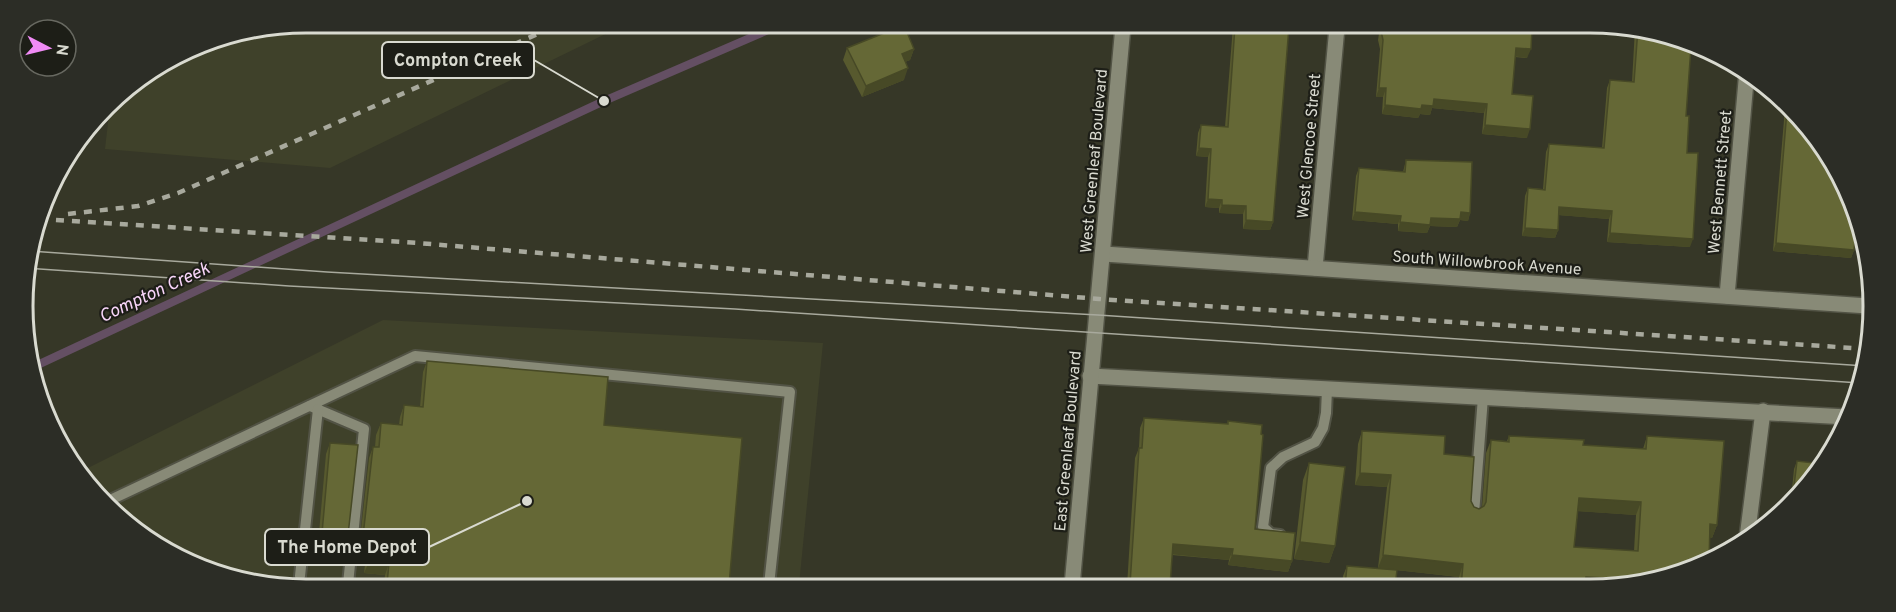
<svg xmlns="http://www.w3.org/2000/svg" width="1896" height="612" font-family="Overpass,sans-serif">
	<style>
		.built { fill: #3f412a }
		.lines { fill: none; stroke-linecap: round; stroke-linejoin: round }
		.stream { stroke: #644f63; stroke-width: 8 }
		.lane-casing { stroke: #525345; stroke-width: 14 }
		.street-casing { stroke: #525345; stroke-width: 18 }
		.secondary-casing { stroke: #525345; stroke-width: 18 }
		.lane { stroke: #888a77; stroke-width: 10 }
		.street { stroke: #888a77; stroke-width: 15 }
		.secondary { stroke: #888a77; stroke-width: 15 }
		.tram { stroke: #a8a99d; stroke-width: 1.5 }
		.rail { stroke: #a8a99d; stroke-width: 4.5; stroke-dasharray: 8 8; stroke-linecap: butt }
		.wall { fill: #57592e; fill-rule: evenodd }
		.shaded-wall { fill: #474926 }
		.building { fill: #656836; stroke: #474926; stroke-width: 1.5; fill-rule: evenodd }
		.labels { text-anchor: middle; stroke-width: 4.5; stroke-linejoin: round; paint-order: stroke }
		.street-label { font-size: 16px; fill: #d9dad0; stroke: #1d1e17 }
		.water-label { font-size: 18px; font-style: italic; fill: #f8d5f9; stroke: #1d1e17 }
		.rim { fill: none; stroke: #d9dad0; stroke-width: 3 }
		.leader { fill: none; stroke: #d9dad0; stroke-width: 2 }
		.callout-dot { fill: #d9dad0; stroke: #1d1e17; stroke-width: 2 }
		.callout { fill: #1d1e17; stroke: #d9dad0; stroke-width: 2 }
		.callout-label { font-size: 18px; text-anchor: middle; font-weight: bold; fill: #d9dad0 }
	</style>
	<rect width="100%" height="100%" fill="#363727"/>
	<!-- built -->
	<g class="built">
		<polygon points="306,23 626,24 330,168 105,149 110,105 119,93 198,44"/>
		<polygon points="383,320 823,343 799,585 250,584 149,542 81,478 78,473"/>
	</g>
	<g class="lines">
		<!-- stream -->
		<polyline class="stream" points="31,368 604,101 782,24"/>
		<defs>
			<g id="lane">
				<polyline points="310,406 364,429 348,584"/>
				<polyline points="106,502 415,356 790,392 769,585"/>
				<polyline points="1474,514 1483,397"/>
				<polyline points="1280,535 1271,534 1263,527 1271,468 1283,457 1315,442 1323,428 1326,413 1327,389"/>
				<polyline points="300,576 318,409"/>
			</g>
			<g id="street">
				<polyline points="1315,268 1337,27"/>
				<polyline points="1727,296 1747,70"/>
				<polyline points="1747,538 1763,411"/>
			</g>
			<g id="secondary">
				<polyline points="1104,254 1868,306"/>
				<polyline points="1090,376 1847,417"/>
				<path d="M1072 586C1088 399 1107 213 1123 26"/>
			</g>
		</defs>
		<!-- lane casing -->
		<use href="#lane" class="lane-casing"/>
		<!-- street casing -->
		<use href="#street" class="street-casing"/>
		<!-- secondary casing -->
		<use href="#secondary" class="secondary-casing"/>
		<!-- lane -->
		<use href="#lane" class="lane"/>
		<!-- street -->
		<use href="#street" class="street"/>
		<!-- secondary -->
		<use href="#secondary" class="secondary"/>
		<!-- tram -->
		<g class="tram">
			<polyline points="30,251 327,272 1098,315 1866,366"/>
			<polyline points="25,268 289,286 735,309 1860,383"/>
		</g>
		<!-- rail -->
		<g class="rail">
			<polyline points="68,214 138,206 178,193 560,24"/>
			<polyline points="40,219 418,243 1099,299 1868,349"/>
		</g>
	</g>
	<!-- wall -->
	<g class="wall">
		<polygon points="1233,26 1289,27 1273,222 1270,230 1243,229 1243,214 1219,213 1219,208 1205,207 1208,157 1196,156 1198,133 1201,125 1225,127"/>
		<polygon points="1380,27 1532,28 1527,58 1515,57 1512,94 1527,138 1482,134 1484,113 1432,108 1430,115 1420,114 1418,118 1382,114 1383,97 1376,97 1380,49 1378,40"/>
		<polygon points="1635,28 1646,28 1686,116 1690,247 1607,242 1609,219 1559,215 1558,230 1555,238 1522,236 1525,196 1528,188 1543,189 1546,152 1549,144 1602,148 1607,88 1610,80 1632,82"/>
		<polygon points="847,48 914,49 910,60 905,62 904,80 862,97 843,60"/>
		<polygon points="1785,108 1826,149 1854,250 1851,258 1773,251"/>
		<polygon points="1406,160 1470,213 1468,221 1460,220 1457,227 1430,226 1427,233 1398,231 1398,224 1352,220 1356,176 1359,168 1403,172"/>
		<polygon points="427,361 604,425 729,585 384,584 385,575 364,573 367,548 359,548 369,458 373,447 375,447 376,435 381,423 399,425 400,417 404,405 420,407 423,372"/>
		<polygon points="1144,418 1227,424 1228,421 1261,434 1255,529 1292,561 1288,572 1228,565 1229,560 1172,555 1170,586 1127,586 1135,458 1139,448 1140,428"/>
		<path d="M1362 431 1444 454 1474 507 1479 509 1482 507 1486 453 1491 440 1507 441 1509 436 1583 445 1643 449 1647 436 1717 525 1712 538 1710 537 1627 587H1457L1459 577 1378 568 1387 487 1355 485 1358 444ZM1578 511 1636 515 1634 551 1574 547Z"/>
		<polygon points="330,443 348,535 344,546 318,544 326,454"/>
		<polygon points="1822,458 1827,458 1790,507 1785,501 1788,493 1792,489 1794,469 1797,461 1820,464"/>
		<polygon points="1309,463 1335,546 1329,563 1294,559 1303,480"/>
		<polygon points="1347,566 1395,587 1342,586 1343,576"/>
	</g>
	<!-- shaded-wall -->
	<g class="shaded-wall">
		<polygon points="1516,48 1531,49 1527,58 1512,56"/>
		<polygon points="914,49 910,60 897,65 902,54"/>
		<polygon points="908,68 904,80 862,97 866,86"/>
		<polygon points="1379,88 1386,88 1383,97 1376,97"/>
		<polygon points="1434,99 1487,104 1484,113 1432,108 1430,115 1420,114 1418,118 1382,114 1385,105 1422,105"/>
		<polygon points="1485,125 1530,129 1527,138 1482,134"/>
		<polygon points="1199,148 1211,149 1208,157 1196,156"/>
		<polygon points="1208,199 1222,200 1219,208 1205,207"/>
		<polygon points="1222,205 1246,206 1243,214 1219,213"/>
		<polygon points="1559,207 1612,211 1609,219 1557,215"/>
		<polygon points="1355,212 1401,216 1398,224 1352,220"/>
		<polygon points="1461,212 1470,213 1468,221 1460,220 1457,227 1430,226 1427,233 1398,231 1400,222"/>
		<polygon points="1246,220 1273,222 1270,230 1243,229"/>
		<polygon points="1525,228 1558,230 1555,238 1522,236"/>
		<polygon points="1610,233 1693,239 1690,247 1607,242"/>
		<polygon points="1776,243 1854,250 1851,258 1773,251"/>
		<polygon points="1360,473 1391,475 1387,487 1355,485"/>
		<polygon points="1579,498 1641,502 1636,515 1575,511"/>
		<polygon points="1710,524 1717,525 1712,538 1706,537"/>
		<polygon points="322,533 348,535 344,546 318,544"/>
		<polygon points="363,536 371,537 367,548 359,548"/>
		<polygon points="1300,542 1335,546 1329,563 1294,559"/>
		<polygon points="1173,544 1233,549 1229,560 1169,554"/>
		<polygon points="1232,555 1292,561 1288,572 1228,565"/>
		<polygon points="1383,555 1463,564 1459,577 1378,568"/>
		<polygon points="369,562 389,563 385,575 364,573"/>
		<polygon points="1586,577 1649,580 1627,587 1582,587"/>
	</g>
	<!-- building -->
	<g class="building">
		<polygon points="904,25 914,49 902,54 908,68 866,86 847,48"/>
		<polygon points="1235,26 1289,27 1273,222 1246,220 1246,206 1222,205 1222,200 1208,199 1211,149 1199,148 1201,125 1228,127"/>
		<polygon points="1382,27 1532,28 1531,49 1516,48 1512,94 1533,96 1530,129 1485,125 1487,104 1434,99 1433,106 1422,105 1421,109 1385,105 1386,88 1379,88 1383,40 1381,31"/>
		<polygon points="1638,28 1646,28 1691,47 1686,116 1689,116 1687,153 1698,153 1693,239 1610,233 1612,211 1559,207 1558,230 1525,228 1528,188 1545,190 1549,144 1604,148 1610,80 1634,82"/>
		<polygon points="1787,110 1826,149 1857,223 1854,250 1776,243"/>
		<polygon points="1406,160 1472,162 1470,213 1461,212 1460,219 1431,218 1430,225 1400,222 1401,216 1355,212 1359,168 1405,172"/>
		<polygon points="427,361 608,377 604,425 742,438 729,585 387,584 389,563 369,562 371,537 363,536 373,447 379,447 381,423 402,425 404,405 423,407"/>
		<polygon points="1144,418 1228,424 1228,421 1262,425 1261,434 1263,435 1255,529 1295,533 1292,561 1232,555 1233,549 1173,544 1170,586 1139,586 1139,585 1130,584 1139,448 1142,448"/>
		<path d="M1362 431 1445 436 1444 454 1474 457 1471 501 1474 507 1479 509 1484 506 1486 502 1491 440 1509 442V436L1548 438 1584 440 1583 445 1646 449 1647 436 1724 441 1717 525 1710 524 1709 562 1649 580 1586 577 1585 587H1461L1463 564 1383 555 1391 475 1360 473ZM1579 498 1641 502 1638 551 1574 547Z"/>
		<polygon points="330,443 358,445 348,535 322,533"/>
		<polygon points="1822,458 1827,458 1795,501 1788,493 1794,486 1797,461 1822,464"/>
		<polygon points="1309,463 1345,467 1335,546 1300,542"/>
		<polygon points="1347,566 1397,570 1395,587 1345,586"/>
	</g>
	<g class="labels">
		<!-- street labels -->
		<g class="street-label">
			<text transform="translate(1308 146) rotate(-85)" y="6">West Glencoe Street</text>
			<text transform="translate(1093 161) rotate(-85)" y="6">West Greenleaf Boulevard</text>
			<text transform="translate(1719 182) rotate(-85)" y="6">West Bennett Street</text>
			<text transform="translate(1487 262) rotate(4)" y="6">South Willowbrook Avenue</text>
			<text transform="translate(1067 441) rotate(-85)" y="6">East Greenleaf Boulevard</text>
		</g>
		<!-- water labels -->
		<g class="water-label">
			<text transform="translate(154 292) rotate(-25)" y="6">Compton Creek</text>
		</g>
	</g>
	<!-- crop -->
	<path d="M0 0H1896V612H0ZM306 33H1590A273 273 0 0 1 1863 306V306A273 273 0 0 1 1590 579H306A273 273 0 0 1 33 306V306A273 273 0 0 1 306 33Z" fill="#2c2d26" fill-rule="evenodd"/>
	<path class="rim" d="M306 33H1590A273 273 0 0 1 1863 306V306A273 273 0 0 1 1590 579H306A273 273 0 0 1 33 306V306A273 273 0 0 1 306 33Z"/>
	<!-- callouts -->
	<path class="leader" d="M604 101L534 60M527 501L429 547"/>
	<g class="callout-dot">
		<circle cx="604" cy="101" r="6"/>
		<circle cx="527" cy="501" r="6"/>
	</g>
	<g class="callout">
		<rect x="382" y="42" width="152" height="36" rx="6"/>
		<rect x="265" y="529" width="164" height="36" rx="6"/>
	</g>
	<g class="callout-label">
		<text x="458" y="66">Compton Creek</text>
		<text x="347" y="553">The Home Depot</text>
	</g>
	<!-- north arrow -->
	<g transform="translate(48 48) rotate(97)"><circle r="28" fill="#1d1e17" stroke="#686961" stroke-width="1.5"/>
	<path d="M0-4.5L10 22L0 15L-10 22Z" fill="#f08bf5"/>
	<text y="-9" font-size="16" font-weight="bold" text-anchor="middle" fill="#d9dad0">N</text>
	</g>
</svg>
